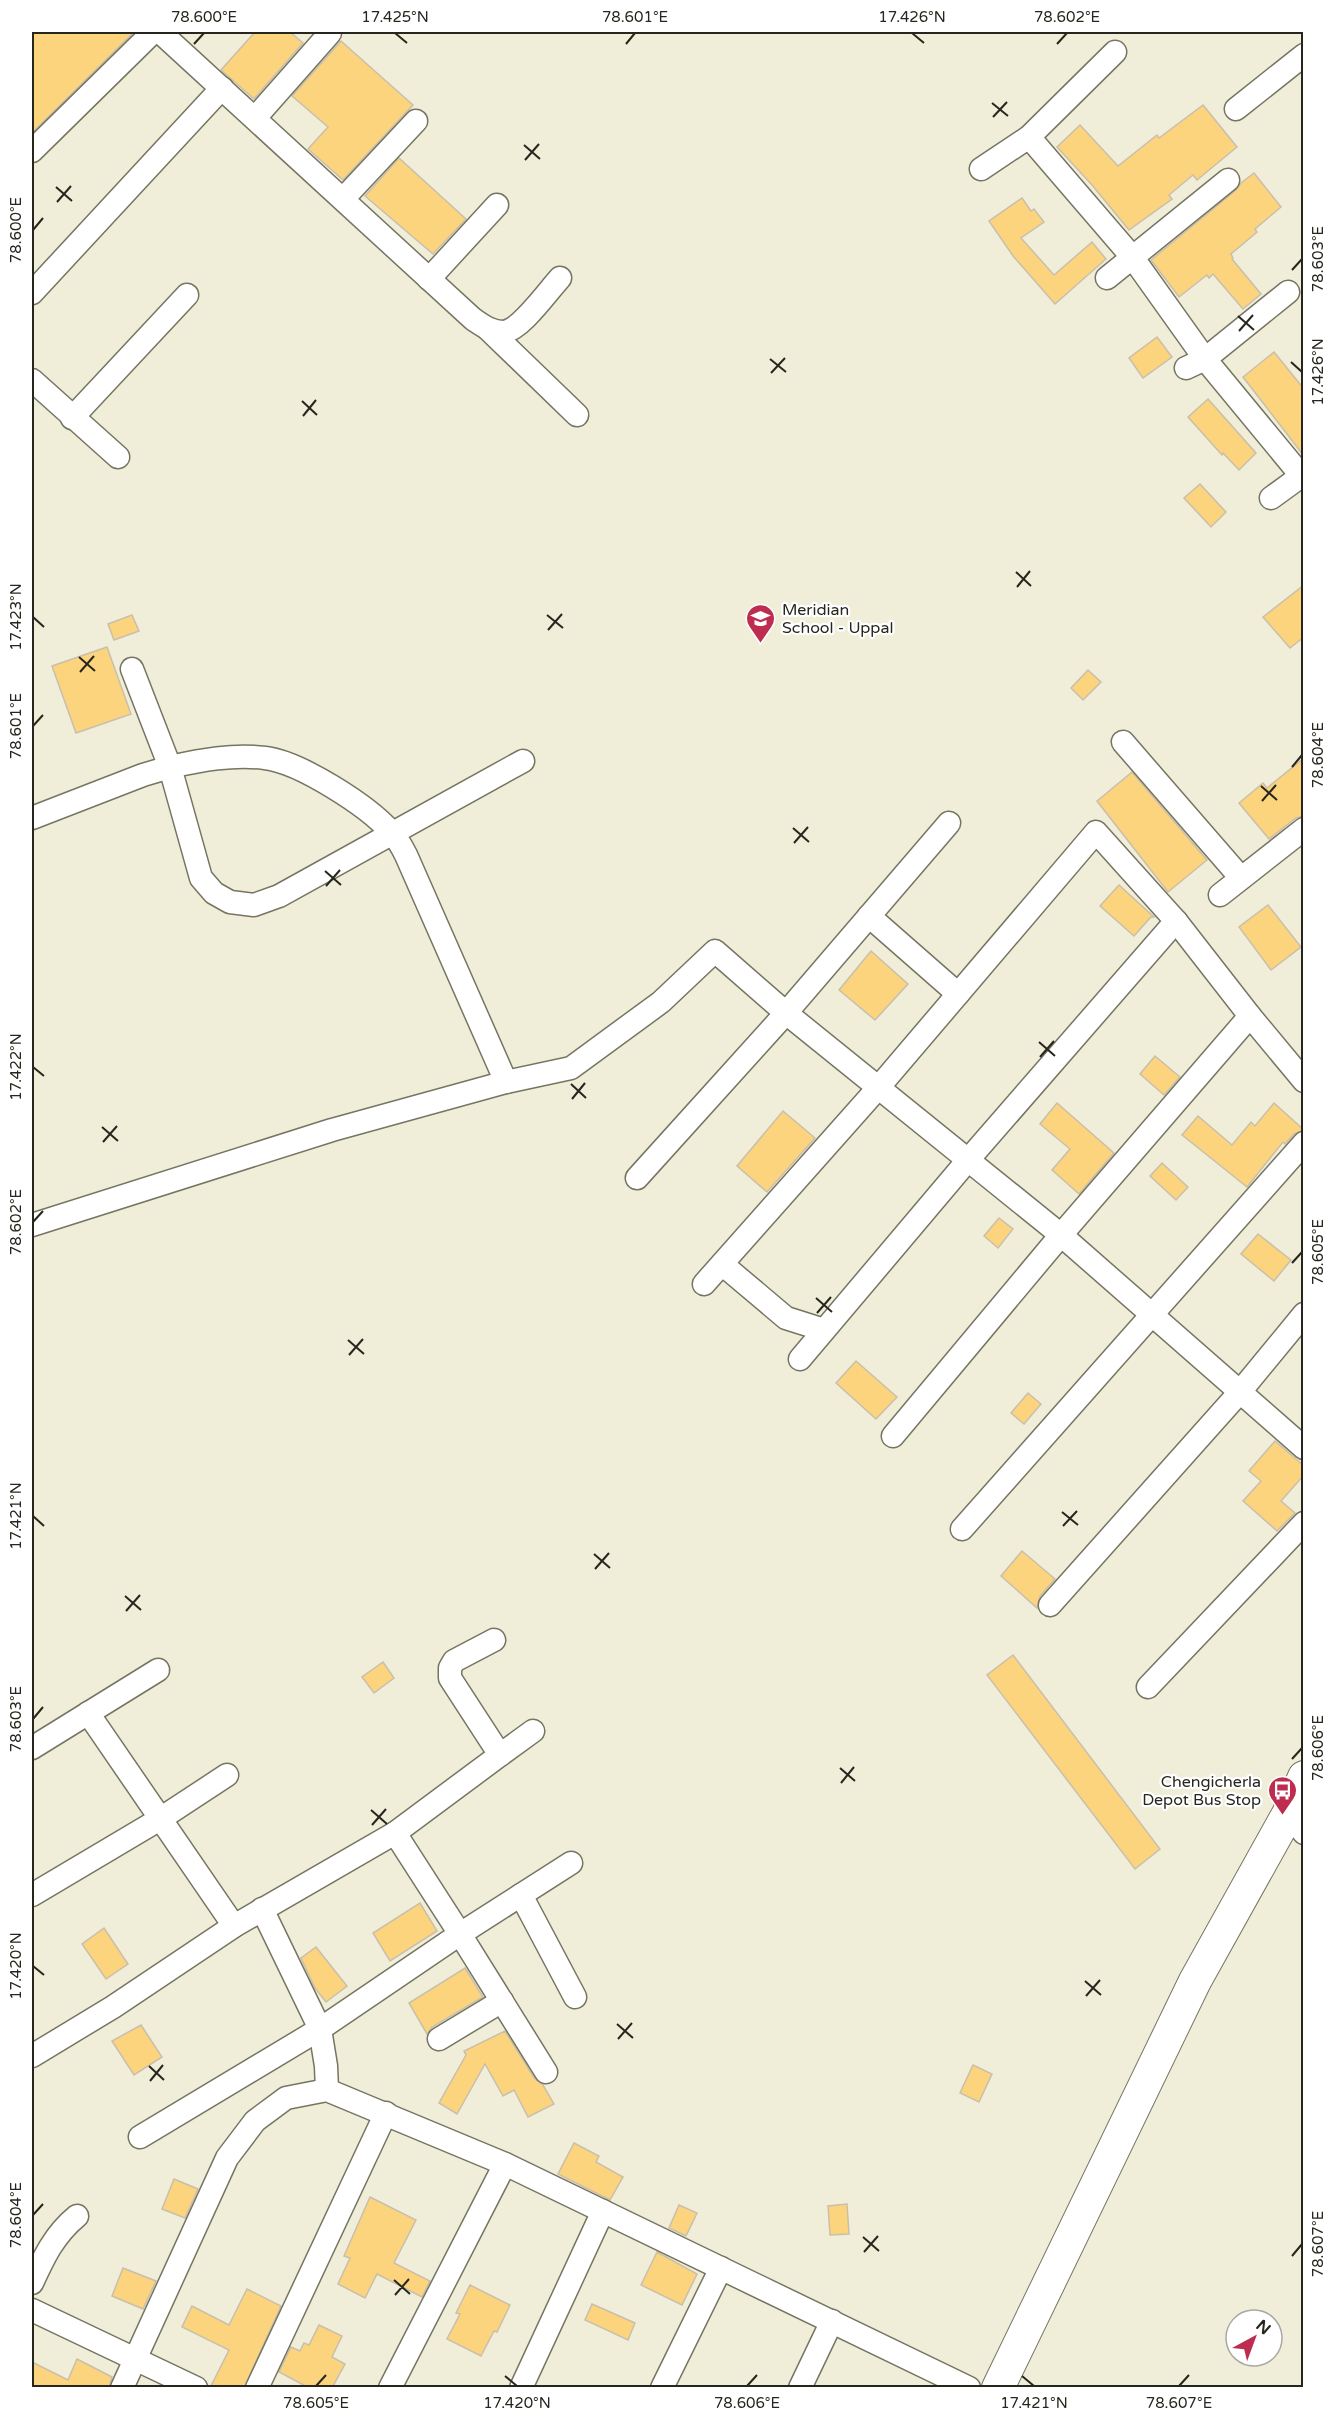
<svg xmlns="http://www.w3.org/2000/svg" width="1335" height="2419" font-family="'Varela Round',sans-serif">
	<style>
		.building { fill: #fbd47d; stroke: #c9bfac; stroke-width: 1.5 }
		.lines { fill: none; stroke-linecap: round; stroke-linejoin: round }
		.street-casing { stroke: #767562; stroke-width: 25 }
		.secondary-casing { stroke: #767562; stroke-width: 34 }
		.street { stroke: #fff; stroke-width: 22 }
		.secondary { stroke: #fff; stroke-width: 32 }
		.ticks { fill: none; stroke: #27261e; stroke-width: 2 }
		.labels { text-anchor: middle; stroke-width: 4.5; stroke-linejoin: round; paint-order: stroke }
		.poi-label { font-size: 16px; fill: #27261e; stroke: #fff; text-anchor: start }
		.neatline { fill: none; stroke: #27261e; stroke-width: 2 }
		.ticks-label { font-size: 15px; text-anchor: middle; fill: #27261e }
	</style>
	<rect width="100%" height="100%" fill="#f0eed9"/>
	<!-- building -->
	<g class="building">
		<polygon points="32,32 134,32 32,133"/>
		<polygon points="255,32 290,32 303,43 254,99 221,70"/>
		<polygon points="341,41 413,105 343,180 308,149 328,127 292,96"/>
		<polygon points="1203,105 1237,147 1197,180 1193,175 1169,195 1172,199 1129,230 1092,185 1057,147 1080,125 1118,166 1157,135 1159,138"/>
		<polygon points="399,158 466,219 433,254 365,196"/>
		<polygon points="1254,173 1281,207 1255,229 1257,232 1231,254 1233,258 1232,259 1261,294 1243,309 1213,274 1209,278 1207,275 1179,297 1151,260 1236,190 1241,183"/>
		<polygon points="1022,198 1031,211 1034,209 1044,222 1021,238 1054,275 1092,242 1106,259 1055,304 1013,256 989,221"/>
		<polygon points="1157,337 1172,357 1143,378 1129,358"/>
		<polygon points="1274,352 1304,389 1304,456 1243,377"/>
		<polygon points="1208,399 1256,453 1239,470 1223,453 1222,455 1188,417"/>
		<polygon points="1200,484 1226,512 1211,527 1184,498"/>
		<polygon points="1304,585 1304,637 1290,648 1263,617"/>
		<polygon points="132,615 139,631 114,640 108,624"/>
		<polygon points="107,647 131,714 76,733 52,666"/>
		<polygon points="1088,670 1101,682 1083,700 1071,688"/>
		<polygon points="1304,758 1304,816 1296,818 1269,839 1239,803 1263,783 1267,788"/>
		<polygon points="1132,772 1207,860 1168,892 1097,801"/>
		<polygon points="1119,885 1154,917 1151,917 1134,936 1100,906"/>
		<polygon points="1268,905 1301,947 1271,970 1239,927"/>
		<polygon points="871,951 908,984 875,1020 839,990"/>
		<polygon points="1155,1056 1180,1077 1164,1095 1140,1074"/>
		<polygon points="1057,1103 1114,1153 1079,1194 1052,1170 1070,1149 1040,1124"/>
		<polygon points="1274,1103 1304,1130 1294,1134 1285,1144 1283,1142 1247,1187 1182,1135 1198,1116 1232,1145 1251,1122 1255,1126"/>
		<polygon points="783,1111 815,1138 767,1192 737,1166"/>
		<polygon points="1162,1163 1188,1187 1176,1200 1150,1176"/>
		<polygon points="999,1218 1013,1229 998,1248 984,1236"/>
		<polygon points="1258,1234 1291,1260 1274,1281 1241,1254"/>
		<polygon points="856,1361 897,1397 876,1419 836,1383"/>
		<polygon points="1028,1393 1041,1404 1024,1424 1011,1413"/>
		<polygon points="1275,1441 1304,1466 1304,1475 1281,1501 1295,1513 1277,1531 1243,1501 1261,1481 1249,1471"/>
		<polygon points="1022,1551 1055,1579 1040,1596 1037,1608 1001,1576"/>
		<polygon points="1013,1655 1160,1849 1135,1869 987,1675"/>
		<polygon points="383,1662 394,1678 374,1693 362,1677"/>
		<polygon points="420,1903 437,1931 390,1961 373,1933"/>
		<polygon points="104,1928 128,1964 106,1979 82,1944"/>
		<polygon points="316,1947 347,1986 326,2002 315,1988 301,1958"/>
		<polygon points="465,1968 483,1997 432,2027 427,2034 409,2003"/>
		<polygon points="141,2025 162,2057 134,2075 112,2041"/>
		<polygon points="505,2031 535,2079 543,2085 554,2104 528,2117 514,2090 503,2096 485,2064 457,2114 439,2103 466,2055 464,2051"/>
		<polygon points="973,2065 992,2074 979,2102 960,2093"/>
		<polygon points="574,2143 599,2156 596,2162 623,2177 610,2200 558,2174"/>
		<polygon points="174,2179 198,2189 185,2218 162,2209"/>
		<polygon points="370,2197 416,2220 394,2263 430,2281 422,2297 377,2274 365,2298 338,2284 350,2258 344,2256"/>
		<polygon points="847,2204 849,2234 830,2235 828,2206"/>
		<polygon points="679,2205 697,2213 686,2236 669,2228"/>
		<polygon points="657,2252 697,2274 682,2305 641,2285"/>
		<polygon points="123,2268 156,2281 143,2309 112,2296"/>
		<polygon points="470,2285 510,2305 497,2332 494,2331 481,2356 447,2339 460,2314 456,2313"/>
		<polygon points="247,2289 281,2306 244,2388 210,2388 229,2350 182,2327 192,2306 229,2325"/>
		<polygon points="592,2304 635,2323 628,2340 585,2320"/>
		<polygon points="319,2325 342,2336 332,2357 345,2364 332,2388 309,2388 279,2372 291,2347 300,2351 304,2343 309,2345"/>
		<polygon points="77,2359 112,2377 109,2388 32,2388 32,2362 68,2380"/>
	</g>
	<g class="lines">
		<defs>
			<g id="street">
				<path d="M160 32 473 319C482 325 491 332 503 332 520 331 548 291 560 278"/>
				<polyline points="1236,109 1304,55"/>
				<polyline points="255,118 330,33"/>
				<polyline points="1029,137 1133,258 1205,359 1304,479"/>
				<polyline points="32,151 153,32"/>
				<polyline points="981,169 1029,137 1115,52"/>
				<polyline points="343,199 416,121"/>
				<polyline points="1107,278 1228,180"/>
				<polyline points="429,279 497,205"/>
				<polyline points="32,293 222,88"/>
				<polyline points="488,329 577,415"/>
				<polyline points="1186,368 1205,359 1288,292"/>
				<polyline points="32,380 118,457"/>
				<polyline points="72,418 187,295"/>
				<polyline points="1271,498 1304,474"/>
				<polyline points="1123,742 1241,878"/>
				<polyline points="32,818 143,775 170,767 132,669"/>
				<polyline points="1220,895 1304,829"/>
				<polyline points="869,916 958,994"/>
				<polyline points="1250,1016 1304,1081"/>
				<path d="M506 1082 406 855C402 847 397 838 391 832 368 806 300 762 265 758 233 754 201 760 170 767L201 878 214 893 230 902 254 905 279 896 523 761"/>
				<polyline points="637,1178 786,1013 949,823"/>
				<polyline points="32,1225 332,1130 506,1082 571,1068 661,1002 715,951 786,1013 1061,1235 1304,1448"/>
				<polyline points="722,1264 786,1318 824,1330"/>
				<polyline points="704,1284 878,1088 1096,832 1176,921 1250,1016 1061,1235 893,1436"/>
				<polyline points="800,1359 968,1160 1176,921"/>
				<polyline points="962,1529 1304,1143"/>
				<polyline points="1050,1605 1239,1393 1304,1314"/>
				<polyline points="1148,1687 1304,1523"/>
				<polyline points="88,1713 234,1926"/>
				<polyline points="32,1748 158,1670"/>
				<polyline points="500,1755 533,1731"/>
				<polyline points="1288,1814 1304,1833"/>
				<polyline points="32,1895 160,1819 227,1775"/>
				<polyline points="521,1895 575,1997"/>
				<polyline points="262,1909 320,2029 326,2066 327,2090"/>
				<polyline points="439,2039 502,2001"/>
				<polyline points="32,2056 113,2007 234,1926 395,1833 500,1755 450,1678 450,1668 454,1661 494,1640"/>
				<polyline points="546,2072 460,1934 571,1863"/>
				<polyline points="140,2137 320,2029 460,1934 395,1833"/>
				<path d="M32 2283C44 2257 54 2235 77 2216"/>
				<polyline points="32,2310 196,2388"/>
				<polyline points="122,2388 227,2158 255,2121 286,2098 327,2090 505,2164 969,2388"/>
				<polyline points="257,2388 386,2113"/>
				<polyline points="390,2388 505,2164"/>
				<polyline points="521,2388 603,2211"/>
				<polyline points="662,2388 721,2268"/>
				<polyline points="800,2388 832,2321"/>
			</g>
			<polyline id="secondary" points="998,2388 1195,1981 1288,1814 1304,1777"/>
		</defs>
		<!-- street casing -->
		<use href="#street" class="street-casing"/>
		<!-- secondary casing -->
		<use href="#secondary" class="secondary-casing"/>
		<!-- street -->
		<use href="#street" class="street"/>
		<!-- secondary -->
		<use href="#secondary" class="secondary"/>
	</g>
	<!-- ticks -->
	<path class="ticks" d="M395 33 407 43M912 33 924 43M194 44 204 33M626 44 635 33M1057 44 1067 33M992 103 1008 116M993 117 1007 102M524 145 540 159M525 160 539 144M56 187 72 201M57 202 71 186M33 230 43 218M1292 270 1302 259M1238 316 1254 330M1239 331 1253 315M770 359 786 372M1291 362 1302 372M771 373 785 358M302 401 317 415M303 416 316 400M1016 572 1031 586M1017 587 1030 571M547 615 563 628M33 617 44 627M548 630 562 614M79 657 95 671M80 672 94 656M33 726 43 715M1292 767 1302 755M1261 786 1277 800M1262 801 1276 785M793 828 809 842M794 843 808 827M325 871 341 885M326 886 340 870M1039 1042 1055 1056M1040 1057 1054 1041M33 1067 44 1076M571 1084 586 1098M572 1099 585 1083M102 1127 118 1141M103 1142 117 1126M33 1222 43 1211M1292 1263 1302 1252M816 1298 832 1312M817 1313 831 1297M348 1340 364 1354M349 1355 363 1339M1062 1512 1078 1525M33 1516 44 1526M1063 1526 1077 1511M594 1554 610 1568M595 1569 609 1553M125 1596 141 1610M126 1611 140 1595M33 1719 43 1707M1292 1759 1302 1748M840 1768 855 1781M841 1783 854 1767M371 1810 387 1824M372 1825 386 1809M33 1966 44 1975M1085 1981 1101 1995M1086 1996 1100 1980M617 2024 633 2038M618 2039 632 2023M149 2066 164 2080M150 2081 163 2065M33 2215 43 2204M863 2237 879 2251M864 2252 878 2236M1292 2256 1302 2244M394 2280 410 2294M395 2295 409 2279M505 2376 517 2386M1022 2376 1034 2386M316 2386 326 2375M747 2386 757 2375M1179 2386 1189 2375"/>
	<!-- icons -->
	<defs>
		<symbol id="school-pin" viewBox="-11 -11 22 30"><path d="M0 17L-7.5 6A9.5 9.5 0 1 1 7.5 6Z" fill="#be2d4f" stroke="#fff"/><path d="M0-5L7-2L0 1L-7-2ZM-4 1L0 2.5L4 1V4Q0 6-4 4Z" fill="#fff"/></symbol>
		<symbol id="bus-pin" viewBox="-11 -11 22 30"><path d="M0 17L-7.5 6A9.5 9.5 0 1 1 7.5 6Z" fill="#be2d4f" stroke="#fff"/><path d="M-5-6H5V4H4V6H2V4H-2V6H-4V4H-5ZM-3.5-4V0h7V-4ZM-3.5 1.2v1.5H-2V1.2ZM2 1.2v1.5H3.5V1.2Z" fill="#fff"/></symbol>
	</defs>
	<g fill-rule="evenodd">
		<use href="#school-pin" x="744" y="602" width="33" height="45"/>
		<use href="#bus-pin" x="1266" y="1774" width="33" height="45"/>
	</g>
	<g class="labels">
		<!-- poi labels -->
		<g class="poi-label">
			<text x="782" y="615">Meridian<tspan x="782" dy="18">School - Uppal</tspan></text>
			<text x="1261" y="1787" text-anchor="end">Chengicherla<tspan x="1261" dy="18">Depot Bus Stop</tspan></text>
		</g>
	</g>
	<!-- border -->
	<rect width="1335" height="2419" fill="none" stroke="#ffffff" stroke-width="66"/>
	<!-- north arrow -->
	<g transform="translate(1254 2338) rotate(41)"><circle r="28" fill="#ffffff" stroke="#a9a8a5" stroke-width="1.5"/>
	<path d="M0-4.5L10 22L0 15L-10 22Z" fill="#be2d4f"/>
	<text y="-9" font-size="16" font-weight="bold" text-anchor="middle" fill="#27261e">N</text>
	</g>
	<rect x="33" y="33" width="1269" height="2353" class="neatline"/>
	<g class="ticks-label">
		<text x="204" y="22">78.600°E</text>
		<text x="395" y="22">17.425°N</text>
		<text x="635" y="22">78.601°E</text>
		<text x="912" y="22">17.426°N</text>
		<text x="1067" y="22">78.602°E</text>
		<text transform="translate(16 230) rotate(-90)" y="5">78.600°E</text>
		<text transform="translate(1318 259) rotate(-90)" y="5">78.603°E</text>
		<text transform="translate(1318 372) rotate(-90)" y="5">17.426°N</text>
		<text transform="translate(16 617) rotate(-90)" y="5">17.423°N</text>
		<text transform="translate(16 726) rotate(-90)" y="5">78.601°E</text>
		<text transform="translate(1318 755) rotate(-90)" y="5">78.604°E</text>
		<text transform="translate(16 1067) rotate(-90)" y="5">17.422°N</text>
		<text transform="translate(16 1222) rotate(-90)" y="5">78.602°E</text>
		<text transform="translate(1318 1252) rotate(-90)" y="5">78.605°E</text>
		<text transform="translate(16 1516) rotate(-90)" y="5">17.421°N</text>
		<text transform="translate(16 1719) rotate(-90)" y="5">78.603°E</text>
		<text transform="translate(1318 1748) rotate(-90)" y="5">78.606°E</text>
		<text transform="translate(16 1966) rotate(-90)" y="5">17.420°N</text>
		<text transform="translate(16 2215) rotate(-90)" y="5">78.604°E</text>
		<text transform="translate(1318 2244) rotate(-90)" y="5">78.607°E</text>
		<text x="316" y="2408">78.605°E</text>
		<text x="517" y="2408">17.420°N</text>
		<text x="747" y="2408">78.606°E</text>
		<text x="1034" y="2408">17.421°N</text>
		<text x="1179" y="2408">78.607°E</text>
	</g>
</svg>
